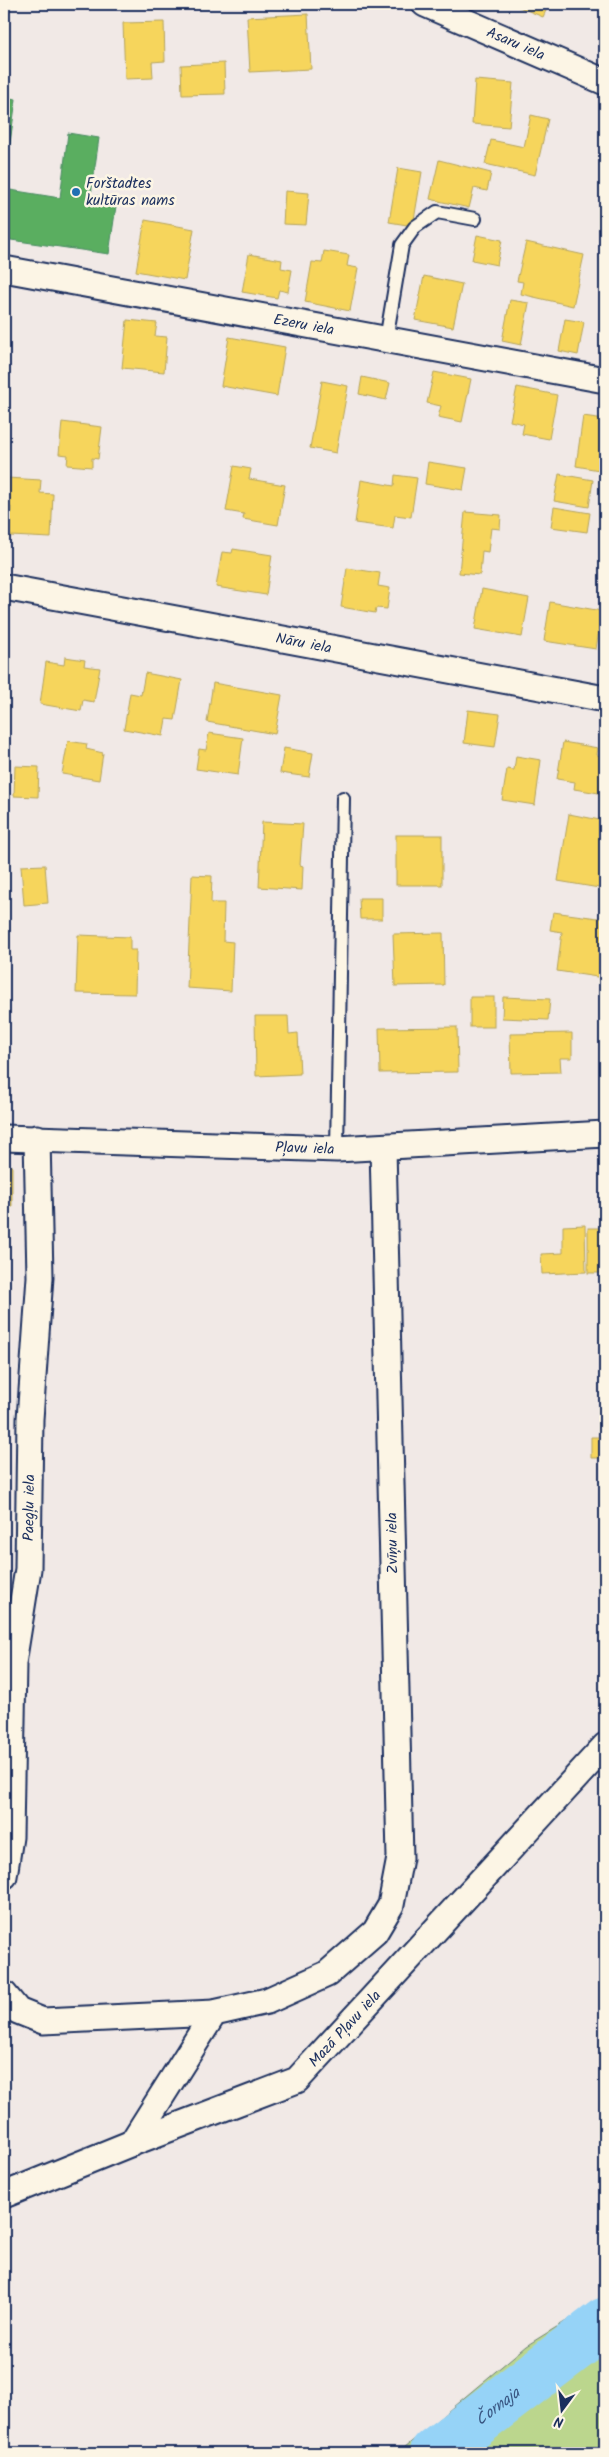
<svg xmlns="http://www.w3.org/2000/svg" width="609" height="2457" font-family="Kalam,sans-serif">
	<style>
		.green { fill: #bbd68d; stroke: #6b8276 }
		.homes { fill: #f6d55c; stroke: #b4a35d }
		.public { fill: #5aae61; stroke: #478860 }
		.lines { fill: none; stroke-linecap: round; stroke-linejoin: round }
		.river { stroke: #96d3f7; stroke-width: 51 }
		.service-casing { stroke: #1b2f5e; stroke-width: 16 }
		.minor-casing { stroke: #1b2f5e; stroke-width: 29 }
		.service { stroke: #fcf5e5; stroke-width: 12 }
		.minor { stroke: #fcf5e5; stroke-width: 25 }
		.poi-dot { fill: #1f6fb2; stroke: #fcf5e5; stroke-width: 2 }
		.labels { text-anchor: middle; stroke-width: 5; stroke-linejoin: round; paint-order: stroke }
		.street-label { font-size: 15px; fill: #1b2f5e; stroke: #fcf5e5 }
		.poi-label { font-size: 15px; fill: #1b2f5e; stroke: #fcf5e5; text-anchor: start }
		.water-label { font-size: 16px; font-style: italic; fill: #3a5884; stroke: #fcf5e5 }
	</style>
	<rect width="100%" height="100%" fill="#f1e9e6"/>
	<filter id="ink" filterUnits="userSpaceOnUse"><feTurbulence type="fractalNoise" baseFrequency=".02" numOctaves="2"/><feDisplacementMap in="SourceGraphic" scale="10" xChannelSelector="R" yChannelSelector="G"/><feConvolveMatrix kernelMatrix="1 2 1 2 8 2 1 2 1" color-interpolation-filters="sRGB"/></filter>
	<g filter="url(#ink)">
		<!-- green -->
		<polygon class="green" points="605,2297 605,2453 398,2453 526,2346"/>
		<!-- homes -->
		<g class="homes">
			<polygon points="512,4 549,4 543,17"/>
			<polygon points="308,14 311,69 250,72 247,17"/>
			<polygon points="164,22 165,61 152,62 153,78 125,79 123,23"/>
			<polygon points="224,63 225,94 182,95 181,65"/>
			<polygon points="475,80 513,83 509,127 472,124"/>
			<polygon points="531,115 548,119 535,175 485,164 491,140 524,147"/>
			<polygon points="439,160 491,173 487,191 474,188 469,208 430,199"/>
			<polygon points="398,168 422,172 413,226 389,222"/>
			<polygon points="285,191 309,193 306,225 283,224"/>
			<polygon points="145,220 194,229 185,280 136,271"/>
			<polygon points="477,235 502,240 497,265 472,260"/>
			<polygon points="526,242 584,255 573,306 521,294 523,282 517,281"/>
			<polygon points="324,251 349,255 347,266 358,268 350,311 305,302 312,262 322,263"/>
			<polygon points="249,254 282,260 281,268 292,270 288,292 279,290 277,298 242,292"/>
			<polygon points="424,276 462,284 453,327 415,320"/>
			<polygon points="510,300 529,303 521,345 502,341"/>
			<polygon points="565,319 584,322 578,355 559,351"/>
			<polygon points="127,320 157,323 155,336 167,337 164,372 122,368"/>
			<polygon points="229,337 285,347 277,396 221,386"/>
			<polygon points="434,372 471,379 462,422 438,417 441,406 427,403"/>
			<polygon points="362,377 390,383 386,400 359,394"/>
			<polygon points="322,381 348,386 336,453 310,448"/>
			<polygon points="517,387 557,395 549,439 522,434 524,424 510,421"/>
			<polygon points="583,416 605,419 605,471 576,466"/>
			<polygon points="62,422 102,427 98,459 92,458 92,467 67,465 68,455 59,454"/>
			<polygon points="428,462 467,468 463,490 425,484"/>
			<polygon points="234,466 251,469 249,479 285,485 278,525 243,519 244,514 226,511"/>
			<polygon points="559,474 593,480 589,507 554,501"/>
			<polygon points="395,475 417,478 411,517 395,515 393,528 355,523 361,480 394,486"/>
			<polygon points="7,478 41,480 40,493 53,494 51,538 10,536 11,507 6,507"/>
			<polygon points="554,507 590,513 587,532 551,527"/>
			<polygon points="465,512 501,515 500,529 491,528 488,552 482,551 480,575 459,573"/>
			<polygon points="233,549 272,555 266,595 216,587 222,552 232,553"/>
			<polygon points="347,568 380,573 378,586 390,588 387,609 376,608 375,613 341,607"/>
			<polygon points="482,589 529,598 522,637 475,629"/>
			<polygon points="550,602 602,611 596,649 544,641"/>
			<polygon points="65,657 85,660 84,666 100,668 94,702 83,700 81,711 40,704 46,662 64,665"/>
			<polygon points="145,673 182,680 175,720 166,719 163,736 124,729 130,693 141,695"/>
			<polygon points="213,683 282,695 275,734 207,722"/>
			<polygon points="468,710 500,714 495,747 464,743"/>
			<polygon points="209,733 243,738 238,775 196,769 199,749 206,750"/>
			<polygon points="68,741 87,744 86,749 103,753 99,780 62,774"/>
			<polygon points="563,742 598,748 597,755 605,756 605,794 574,789 575,782 557,779"/>
			<polygon points="284,748 313,753 309,777 280,773"/>
			<polygon points="516,756 541,760 535,805 502,800 507,769 514,770"/>
			<polygon points="15,766 39,767 38,797 14,796"/>
			<polygon points="569,814 605,821 605,889 558,881"/>
			<polygon points="262,822 303,824 300,865 303,866 302,890 259,887"/>
			<rect x="396" y="835" width="46" height="50"/>
			<polygon points="45,865 48,903 24,905 21,866"/>
			<polygon points="192,875 212,876 211,903 224,903 223,941 233,942 231,991 187,988"/>
			<polygon points="359,898 382,898 382,919 360,919"/>
			<polygon points="553,912 605,919 604,978 557,971 562,932 550,930"/>
			<polygon points="443,933 444,985 395,986 393,934"/>
			<polygon points="78,935 130,937 130,950 136,950 135,994 76,993"/>
			<rect x="470" y="997" width="24" height="30"/>
			<polygon points="503,997 550,999 548,1020 502,1018"/>
			<polygon points="255,1016 288,1016 289,1034 298,1033 300,1074 256,1076"/>
			<polygon points="457,1027 458,1072 380,1073 379,1028"/>
			<polygon points="572,1033 572,1058 560,1058 561,1072 511,1073 510,1034"/>
			<rect x="4" y="1166" width="8" height="41"/>
			<polygon points="585,1225 586,1272 542,1274 541,1254 563,1253 563,1226"/>
			<rect x="588" y="1228" width="17" height="45"/>
			<polygon points="599,1427 605,1427 605,1458 591,1458 591,1437 599,1437"/>
		</g>
		<!-- public -->
		<g class="public">
			<polygon points="4,97 16,99 4,187"/>
			<polygon points="68,133 99,138 91,195 117,199 109,254 4,239 4,189 60,198"/>
		</g>
		<g class="lines">
			<!-- river -->
			<path class="river" id="s1" d="M435 2453 605 2323"/>
			<defs>
				<g id="service">
					<polyline points="386,340 402,245 415,227 437,212 475,219"/>
					<polyline points="337,1149 343,798"/>
				</g>
				<g id="minor">
					<path id="s2" d="M425 4 605 82"/>
					<path id="s3" d="M4 269 605 380"/>
					<path id="s4" d="M4 587 605 699"/>
					<path id="s5" d="M4 1138 337 1149 605 1134"/>
					<path id="s6" d="M4 1876 10 1837 13 1663 28 1569 30 1419 40 1277 37 1138"/>
					<polyline points="4,1994 18,2011 43,2021 214,2013"/>
					<polyline points="132,2143 214,2013 267,2001 327,1974 375,1932 391,1905 400,1858 383,1148"/>
					<path id="s7" d="M4 2195 132 2143 297 2080 605 1746"/>
				</g>
			</defs>
			<!-- service casing -->
			<use href="#service" class="service-casing"/>
			<!-- minor casing -->
			<use href="#minor" class="minor-casing"/>
			<!-- service -->
			<use href="#service" class="service"/>
			<!-- minor -->
			<use href="#minor" class="minor"/>
		</g>
	</g>
	<!-- markers -->
	<circle class="poi-dot" cx="76" cy="192" r="5"/>
	<g class="labels">
		<!-- street labels -->
		<g class="street-label">
			<text dy="5" stroke="none"><textPath href="#s2" startOffset="99">Asaru iela</textPath></text>
			<text dy="5" stroke="none"><textPath href="#s3" startOffset="305">Ezeru iela</textPath></text>
			<text dy="5" stroke="none"><textPath href="#s4" startOffset="305">Nāru iela</textPath></text>
			<text dy="5" stroke="none"><textPath href="#s5" startOffset="301">Pļavu iela</textPath></text>
			<text dy="5" stroke="none"><textPath href="#s6" startOffset="370">Paegļu iela</textPath></text>
			<text transform="translate(392 1543) rotate(-91)" y="5">Zvīņu iela</text>
			<text dy="5" stroke="none"><textPath href="#s7" startOffset="385">Mazā Pļavu iela</textPath></text>
		</g>
		<!-- poi labels -->
		<g class="poi-label">
			<text x="86" y="188">Forštadtes<tspan x="86" dy="17">kultūras nams</tspan></text>
		</g>
		<!-- water labels -->
		<g class="water-label">
			<text dy="6" stroke="none"><textPath href="#s1" startOffset="78">Čornaja</textPath></text>
		</g>
	</g>
	<!-- margin -->
	<rect width="609" height="2457" fill="none" stroke="#fcf5e5" stroke-width="20"/>
	<rect x="10" y="10" width="589" height="2437" fill="none" stroke="#1b2f5e" stroke-width="2" filter="url(#ink)"/>
	<!-- north arrow -->
	<g transform="translate(562 2410) rotate(195)" stroke="#fcf5e5" stroke-width="4" paint-order="stroke">
	<path d="M0-4L9 19L0 12L-9 19Z" fill="#1b2f5e"/>
	<text y="-8" font-size="14" font-weight="bold" text-anchor="middle" fill="#1b2f5e">N</text>
	</g>
</svg>
